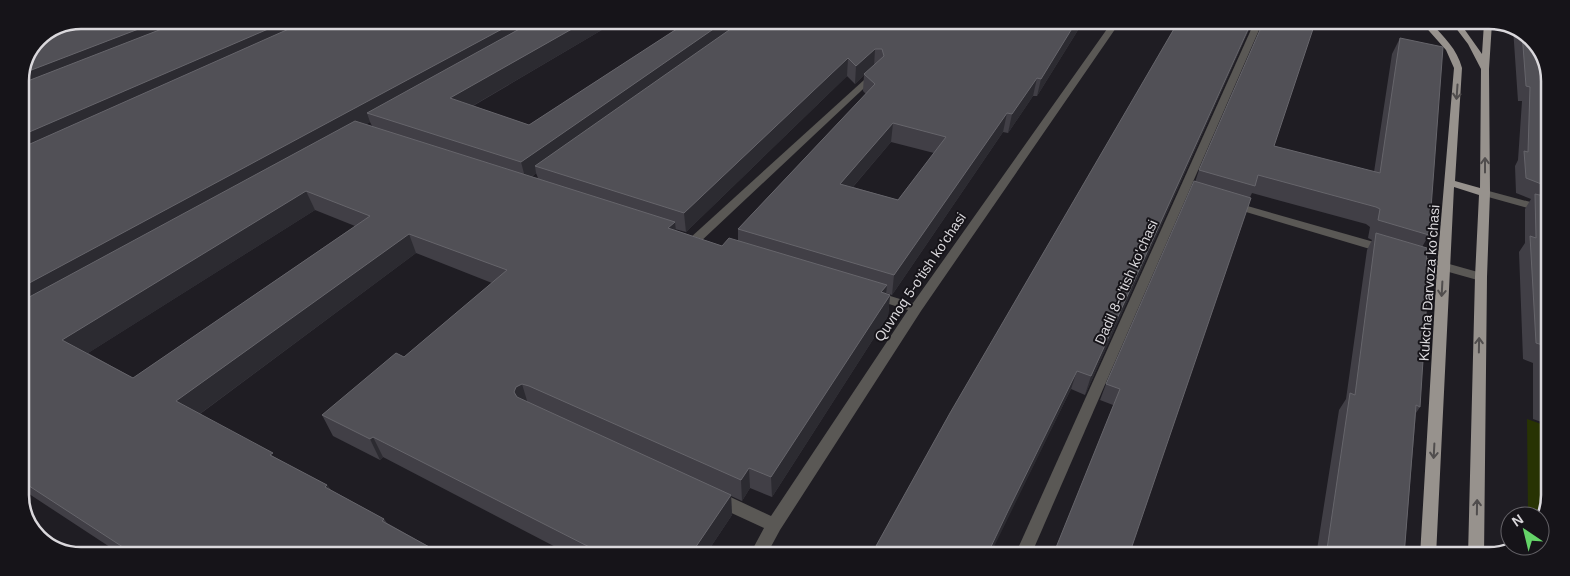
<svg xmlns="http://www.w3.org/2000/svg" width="1570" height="576" font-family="Arial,sans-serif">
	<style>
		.green { fill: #283303 }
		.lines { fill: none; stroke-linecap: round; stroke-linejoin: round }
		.street { fill: #5a5855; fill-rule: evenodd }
		.primary { fill: #97928d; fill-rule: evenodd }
		.wall { fill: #413f46; fill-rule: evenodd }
		.shaded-wall { fill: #2c2b31 }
		.building { fill: #515056; stroke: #66656b; fill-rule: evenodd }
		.oneway { stroke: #504d4d }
		.labels { text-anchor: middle; stroke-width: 4; stroke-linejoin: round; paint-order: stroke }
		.street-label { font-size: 14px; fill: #dad8dc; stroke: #161419 }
		.rim { fill: none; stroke: #dad8dc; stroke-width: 2.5 }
	</style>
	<rect width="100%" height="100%" fill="#1f1d23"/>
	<!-- green -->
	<polygon class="green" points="1527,419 1547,426 1547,515 1540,524 1540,516 1528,516"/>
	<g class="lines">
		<!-- street -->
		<g class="street">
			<polygon points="1112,22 1120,22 921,311 780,530 767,554 750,554 764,528 712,504 710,499 712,494 718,492 724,494 771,516 908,310 870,298 868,295 870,292 874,291 913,303"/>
			<polygon points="1254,23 1262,23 1031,555 1015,555"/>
			<polygon points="875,70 879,73 878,75 698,244 690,244 688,241 690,238"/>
			<polygon points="1485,190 1549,207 1549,214 1481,195 1480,193"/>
			<polygon points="1230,201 1388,246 1390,249 1388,252 1380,252 1226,206 1224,204 1226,202"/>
			<polygon points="1410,253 1485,274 1487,277 1481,281 1406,260 1404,257"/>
		</g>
		<!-- primary -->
		<path class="primary" d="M1422 23H1431C1444 37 1457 49 1462 68L1455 181 1480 188 1481 69 1468 44 1452 23H1460L1482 54 1484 23H1492L1489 69 1490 193 1487 277 1484 556H1468L1475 277 1479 195 1454 187 1436 556H1420L1437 267 1454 68 1446 50Z"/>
	</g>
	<!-- wall -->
	<g class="wall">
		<path d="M81 20 617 21 473 106 529 125 689 21 1083 22 1037 96H1033L1008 133 1003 132 892 295 886 293V294L890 295 888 316 772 497 750 488 742 501 731 496 732 515 706 554H569L383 457 380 460 333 436 322 415 404 357 492 283 416 253 200 414 276 458 327 485 331 490 384 519 387 523 442 554 119 553 20 488V77ZM864 75 863 91 866 94 738 229V241L722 246 675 230V229L686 232 847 76 855 84ZM370 122 372 126 366 124ZM891 142 934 153 898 200 853 187ZM536 173 538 178 532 177ZM315 210 355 226 133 378 88 353Z"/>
		<polygon points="1178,22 1252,23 1085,395 1071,389 1002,529"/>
		<polygon points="1514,27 1537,43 1550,76 1547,424 1533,419 1533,363 1523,359 1519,252 1525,243 1525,209 1531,199 1516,193 1515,166 1518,160 1522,101 1518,101 1513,28"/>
		<polygon points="1400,38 1429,235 1422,247 1420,407 1416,413 1404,556 1316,556 1339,410 1346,399 1367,250 1372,240 1368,238 1370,227 1366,224 1252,193 1250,197 1113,405 1100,400 1106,384 1195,182 1199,170 1274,146 1374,172 1392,54"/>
	</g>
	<!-- shaded-wall -->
	<g class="shaded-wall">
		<polygon points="162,20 212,20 20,97 20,77 21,74"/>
		<polygon points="289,20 332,21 20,158 20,136"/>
		<polygon points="517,21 551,21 367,113 370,122 20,317 20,288"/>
		<polygon points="586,21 617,21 455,116 450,98"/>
		<polygon points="725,21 749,21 535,166 536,173 526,181 521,162"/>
		<polygon points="1076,22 1083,22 1037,96 1041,79"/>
		<polygon points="1251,23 1252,23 1085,395 1091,376"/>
		<polygon points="875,49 874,67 864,74 864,75 855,84 856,66"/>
		<polygon points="848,58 847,76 686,232 684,213"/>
		<polygon points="1037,78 1033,96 1008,133 1012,114"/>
		<polygon points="1007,113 1003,132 892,295 894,275"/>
		<polygon points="893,123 891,142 839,203 840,184"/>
		<polygon points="306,191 315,210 77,360 62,340"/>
		<polygon points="675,222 677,242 668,228"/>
		<polygon points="409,234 416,253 190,421 176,401"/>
		<polygon points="887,285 885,304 890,295 888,316 772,497 771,477 881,292"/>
		<polygon points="1077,371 1071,389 990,555 987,555 1008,511"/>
		<polygon points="522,384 528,404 522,407 514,392 516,387"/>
		<polygon points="373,437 383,457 380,460 370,439"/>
		<polygon points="749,468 750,488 742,501 741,480"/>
		<polygon points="327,485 339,505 325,487"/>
		<polygon points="731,495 732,515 706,554 691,554"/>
	</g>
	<!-- building -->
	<g class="building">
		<polygon points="81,20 162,20 21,74 38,38"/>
		<polygon points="185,20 289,20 20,136 20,84"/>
		<polygon points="309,20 517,21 20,288 20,146 30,144"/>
		<polygon points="534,21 586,21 450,98 529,125 689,21 725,21 521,162 367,113"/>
		<path d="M742 21 1076 22 1041 79 1037 78 1012 114 1007 113 894 275 738 229 875 84 864 74 884 56 882 49H875L856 66 848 58 684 213 535 166ZM893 123 946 137 898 200 840 184Z"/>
		<polygon points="1178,22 1251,23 1091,376 1077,371 1008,511 987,555 871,555 950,413"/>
		<polygon points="1263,23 1315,23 1274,146 1380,173 1400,38 1443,47 1429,235 1378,220 1380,209 1376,207 1258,175 1255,186 1199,170"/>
		<polygon points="1522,32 1537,43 1550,76 1549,187 1526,178 1524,151 1528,152 1530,87 1526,86"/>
		<path d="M355 121 675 222 668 228 722 246 729 238 887 285 881 292 890 295 771 477 749 468 741 480 529 386 522 384 516 387 514 392 517 397 731 495 691 554H603L373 437 370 439 322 415 396 353 404 357 507 270 409 234 176 401 273 453 270 455 327 485 325 487 384 519 382 521 442 554 132 553 20 480V302ZM306 191 370 216 133 378 62 340Z"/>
		<polygon points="1194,181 1251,198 1129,555 1053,555 1120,389 1106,384"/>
		<polygon points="1535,194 1549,197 1548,403 1546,346 1536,343 1530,236 1536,238"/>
		<polygon points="1376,233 1427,248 1426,266 1429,267 1420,407 1416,405 1404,556 1326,556 1350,393 1355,395"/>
	</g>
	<!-- one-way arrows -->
	<defs><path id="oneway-shaft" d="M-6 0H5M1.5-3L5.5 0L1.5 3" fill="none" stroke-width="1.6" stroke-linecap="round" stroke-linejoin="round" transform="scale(1.25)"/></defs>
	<g class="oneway">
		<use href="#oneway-shaft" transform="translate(1457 92) rotate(94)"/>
		<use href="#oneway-shaft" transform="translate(1485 165) rotate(-90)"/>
		<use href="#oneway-shaft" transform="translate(1442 289) rotate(93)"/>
		<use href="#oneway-shaft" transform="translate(1479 345) rotate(-89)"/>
		<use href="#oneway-shaft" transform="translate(1434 451) rotate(93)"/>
		<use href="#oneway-shaft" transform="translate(1477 507) rotate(-89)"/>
	</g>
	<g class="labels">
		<!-- street labels -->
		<g class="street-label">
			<text transform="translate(920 277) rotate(-56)" y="5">Quvnoq 5-o'tish ko'chasi</text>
			<text transform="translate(1126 282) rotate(-66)" y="5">Dadil 8-o'tish ko'chasi</text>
			<text transform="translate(1429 283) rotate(-86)" y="5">Kukcha Darvoza ko'chasi</text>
		</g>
	</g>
	<!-- crop -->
	<path d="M0 0H1570V576H0ZM81 29H1489A52 52 0 0 1 1541 81V495A52 52 0 0 1 1489 547H81A52 52 0 0 1 29 495V81A52 52 0 0 1 81 29Z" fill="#161419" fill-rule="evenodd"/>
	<path class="rim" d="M81 29H1489A52 52 0 0 1 1541 81V495A52 52 0 0 1 1489 547H81A52 52 0 0 1 29 495V81A52 52 0 0 1 81 29Z"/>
	<!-- north arrow -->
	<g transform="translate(1525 531) rotate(325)"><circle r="24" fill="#161419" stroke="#646267"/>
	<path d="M0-4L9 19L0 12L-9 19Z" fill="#64d468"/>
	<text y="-8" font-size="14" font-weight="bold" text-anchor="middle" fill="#dad8dc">N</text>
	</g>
</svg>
